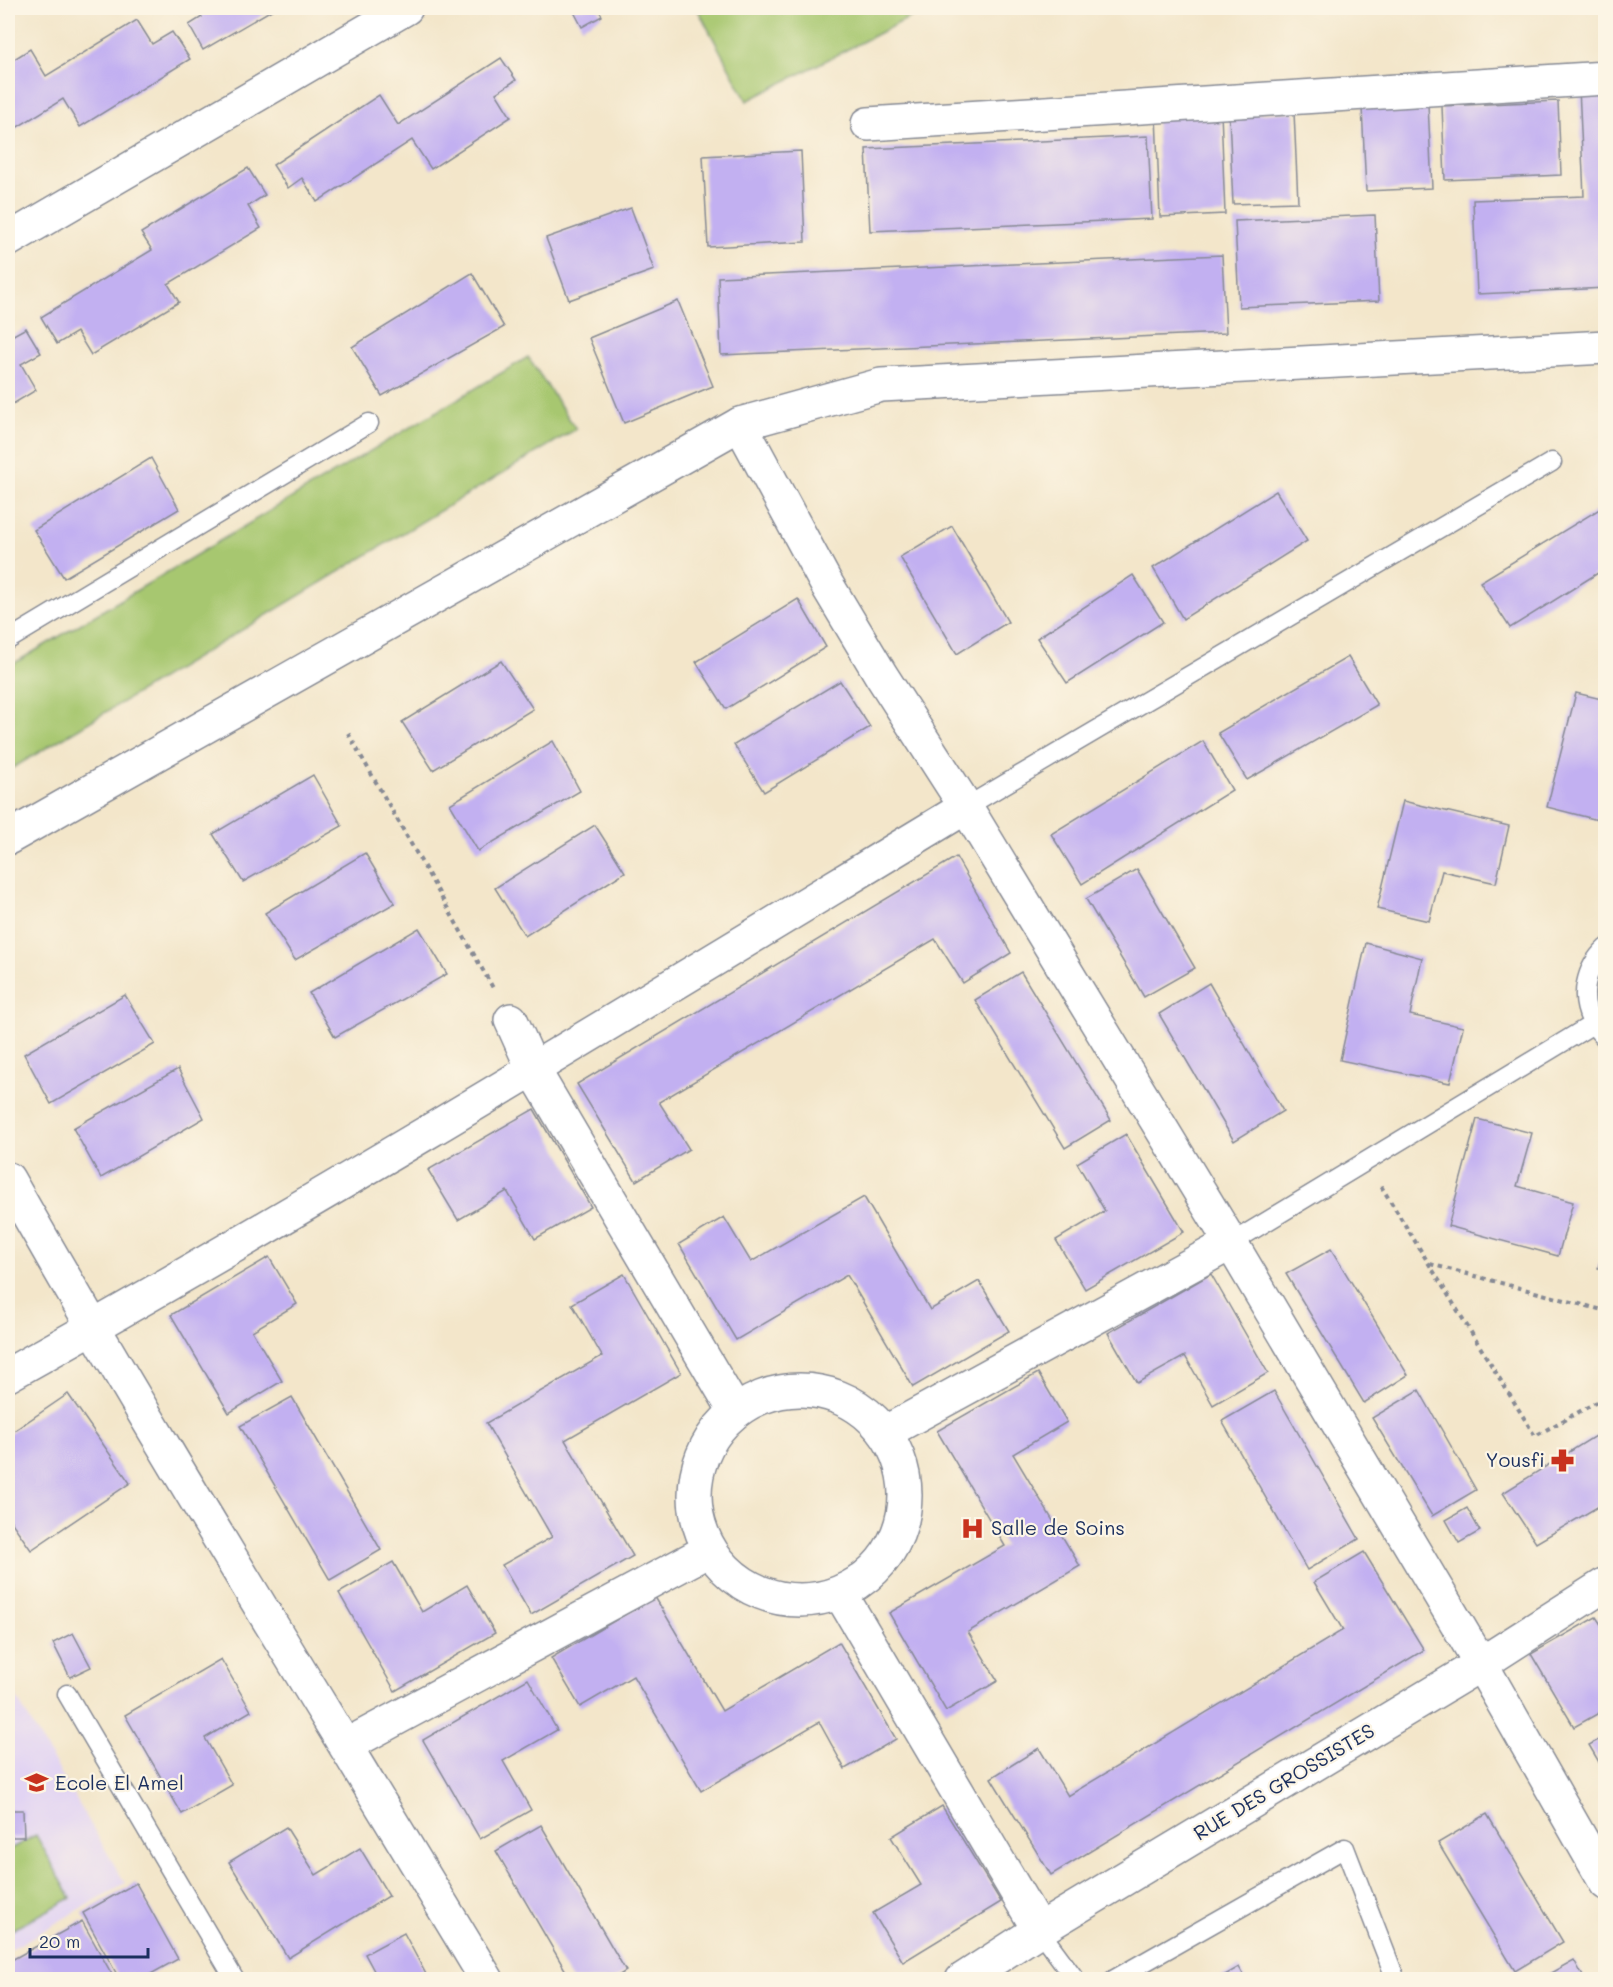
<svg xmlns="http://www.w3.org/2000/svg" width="1613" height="1987" font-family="Mali,sans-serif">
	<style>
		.built { fill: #e2d4f3 }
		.green { fill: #a7c770; stroke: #617b67; stroke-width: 1.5 }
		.building { fill: #c2b0f1 }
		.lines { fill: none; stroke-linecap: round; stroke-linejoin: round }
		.service-casing { stroke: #878a94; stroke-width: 21 }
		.minor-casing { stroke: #878a94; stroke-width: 36 }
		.path { stroke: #878a94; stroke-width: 4; stroke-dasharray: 4.5 4.5; stroke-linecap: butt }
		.service { stroke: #fff; stroke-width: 18 }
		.minor { stroke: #fff; stroke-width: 33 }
		.labels { text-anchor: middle; stroke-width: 4.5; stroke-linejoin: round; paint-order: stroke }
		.poi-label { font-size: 20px; fill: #1b2f5e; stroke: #fcf5e5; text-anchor: start }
		.street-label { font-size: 20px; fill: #1b2f5e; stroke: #fcf5e5 }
	</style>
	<rect width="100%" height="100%" fill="#fcf5e5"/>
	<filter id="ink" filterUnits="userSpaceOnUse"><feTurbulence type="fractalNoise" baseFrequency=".0167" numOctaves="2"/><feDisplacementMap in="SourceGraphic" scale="12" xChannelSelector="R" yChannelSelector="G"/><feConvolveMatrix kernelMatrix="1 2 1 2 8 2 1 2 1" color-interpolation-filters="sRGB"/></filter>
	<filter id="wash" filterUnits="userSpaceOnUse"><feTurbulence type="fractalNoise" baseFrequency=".008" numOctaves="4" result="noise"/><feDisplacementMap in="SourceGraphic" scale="24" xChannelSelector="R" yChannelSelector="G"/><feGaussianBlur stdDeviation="1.35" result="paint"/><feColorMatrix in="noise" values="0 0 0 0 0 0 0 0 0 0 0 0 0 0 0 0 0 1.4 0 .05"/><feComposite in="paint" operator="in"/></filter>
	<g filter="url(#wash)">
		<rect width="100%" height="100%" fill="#f3e6ca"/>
		<!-- built -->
		<polygon class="built" points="8,1683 125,1883 8,1951"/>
		<!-- green -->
		<g class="green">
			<polygon points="697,8 928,8 747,101"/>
			<polygon points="528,357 576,429 8,771 8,667"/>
			<polygon points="36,1835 71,1898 8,1932 8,1850"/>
		</g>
		<g id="blocks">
			<!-- building -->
			<g class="building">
				<polygon points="197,8 275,8 203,50 189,25 202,17"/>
				<polygon points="572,8 598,8 602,16 582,27"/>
				<polygon points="137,20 152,44 172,32 190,59 80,127 63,99 8,133 8,63 30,49 46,76"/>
				<polygon points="501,58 516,80 496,93 511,117 431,169 412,140 317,202 302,178 288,188 273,165 379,95 398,125"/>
				<polygon points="1606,86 1606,288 1477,294 1473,200 1584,196 1579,88"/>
				<polygon points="1558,101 1561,175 1445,180 1442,106"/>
				<polygon points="1428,104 1432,188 1366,191 1362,107"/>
				<polygon points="1221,112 1225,214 1160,217 1156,115"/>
				<polygon points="1294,112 1298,202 1233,204 1229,116"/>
				<polygon points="1148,136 1152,219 870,231 866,149"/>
				<polygon points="801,151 805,242 708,247 703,156"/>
				<polygon points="248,168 265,195 248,206 261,228 168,284 179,302 91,355 77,332 57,344 41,317 152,250 141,233"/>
				<polygon points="631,208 654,270 569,300 546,238"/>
				<polygon points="1375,215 1379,301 1239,307 1235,221"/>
				<polygon points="1222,255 1226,333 721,355 718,277"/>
				<polygon points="472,273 504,327 382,396 352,347"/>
				<polygon points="678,301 713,386 624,423 589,338"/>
				<polygon points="26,328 41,353 21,364 36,390 8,407 8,338"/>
				<polygon points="151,458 179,509 64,578 34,530"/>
				<polygon points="1276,491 1307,541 1183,619 1153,568"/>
				<polygon points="1606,505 1606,568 1510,628 1480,582"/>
				<polygon points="952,526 1008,622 957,654 900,557"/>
				<polygon points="1133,575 1163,622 1067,683 1037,638"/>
				<polygon points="798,599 826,647 726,709 696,662"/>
				<polygon points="1348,657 1377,705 1247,780 1218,733"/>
				<polygon points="501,661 533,709 433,770 402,722"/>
				<polygon points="840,681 870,727 764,792 734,745"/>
				<polygon points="1576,693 1606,700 1606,805 1602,821 1547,807"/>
				<polygon points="553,741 580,791 478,851 450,804"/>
				<polygon points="1203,741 1232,790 1082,884 1051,834"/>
				<polygon points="313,775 342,826 243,882 213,834"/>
				<polygon points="1403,801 1509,826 1496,883 1442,871 1429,921 1377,909"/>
				<polygon points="595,825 625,872 525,936 495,888"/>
				<polygon points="365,853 395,903 295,960 265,913"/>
				<polygon points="956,857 1011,953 963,983 935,939 659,1102 689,1149 636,1181 577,1084"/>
				<polygon points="1137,869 1195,968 1144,997 1086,899"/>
				<polygon points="419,928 447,974 335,1037 309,993"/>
				<polygon points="1366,943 1422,958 1410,1015 1463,1027 1450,1083 1340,1060"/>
				<polygon points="1021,972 1111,1120 1065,1148 975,1000"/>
				<polygon points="1209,983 1283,1111 1234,1141 1159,1014"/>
				<polygon points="125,995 155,1044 51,1104 24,1054"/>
				<polygon points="178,1069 204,1118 101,1178 73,1128"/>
				<polygon points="534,1109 591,1207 535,1239 507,1191 458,1220 428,1170"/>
				<polygon points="1477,1119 1532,1133 1517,1186 1573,1202 1558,1256 1448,1226"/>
				<polygon points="1126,1134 1184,1232 1085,1289 1056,1240 1105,1211 1077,1163"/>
				<polygon points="864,1197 930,1310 979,1281 1009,1331 913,1387 847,1275 736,1340 679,1244 724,1217 751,1262"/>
				<polygon points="1606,1243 1606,1270 1598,1268"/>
				<polygon points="1331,1249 1408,1375 1364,1403 1286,1274"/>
				<polygon points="269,1257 297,1304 252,1331 282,1381 229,1413 171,1315"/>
				<polygon points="624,1274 681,1373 565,1440 633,1556 531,1615 502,1565 552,1537 486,1423 602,1356 572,1304"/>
				<polygon points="1211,1274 1268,1373 1213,1405 1185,1356 1137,1383 1108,1333"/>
				<polygon points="1038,1373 1067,1422 1013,1454 1080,1566 968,1632 998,1681 946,1711 889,1613 1005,1546 937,1431"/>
				<polygon points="1419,1390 1476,1490 1432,1516 1372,1418"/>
				<polygon points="1274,1391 1359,1539 1307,1570 1222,1421"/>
				<polygon points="68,1394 130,1483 31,1550 8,1517 8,1435"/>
				<polygon points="292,1397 381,1550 330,1580 240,1426"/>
				<polygon points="1595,1436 1606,1454 1606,1502 1536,1543 1503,1493"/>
				<polygon points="1467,1508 1480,1531 1459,1543 1446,1520"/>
				<polygon points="1364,1552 1424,1650 1051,1875 991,1778 1039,1748 1068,1796 1343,1630 1314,1582"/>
				<polygon points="393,1562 422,1612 467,1585 495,1633 395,1691 339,1593"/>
				<polygon points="655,1597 722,1711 839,1642 896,1739 845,1769 819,1722 701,1791 633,1676 580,1707 551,1658"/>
				<polygon points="1596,1617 1606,1632 1606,1709 1574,1727 1531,1654"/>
				<polygon points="73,1633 91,1667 70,1677 53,1643"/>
				<polygon points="221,1659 251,1711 205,1738 232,1785 182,1814 125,1715"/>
				<polygon points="528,1679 557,1730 503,1761 531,1810 480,1839 423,1740"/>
				<polygon points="1606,1736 1606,1774 1589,1745"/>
				<polygon points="942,1806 1001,1902 903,1962 873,1913 921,1885 891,1837"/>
				<polygon points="8,1810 23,1810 24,1837 8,1837"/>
				<polygon points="1487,1814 1563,1942 1515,1971 1438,1843"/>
				<polygon points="541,1825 626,1971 612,1980 571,1980 496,1851"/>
				<polygon points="286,1827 316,1875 360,1848 389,1896 288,1958 229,1862"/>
				<polygon points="136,1883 178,1959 140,1980 120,1980 83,1913"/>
				<polygon points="82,1921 115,1980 13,1980 8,1969 8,1962"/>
				<polygon points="404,1933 429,1980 379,1980 365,1954"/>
				<polygon points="1574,1960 1585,1980 1538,1980"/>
				<polygon points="1239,1967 1246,1980 1216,1980"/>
			</g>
		</g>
	</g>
	<g filter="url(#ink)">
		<use href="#blocks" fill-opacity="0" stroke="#878a94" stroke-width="1.5"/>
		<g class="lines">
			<defs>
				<g id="service">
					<polyline points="8,640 369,423"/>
					<polyline points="966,807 1552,462"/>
					<path d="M1606 948C1585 968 1578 998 1593 1024 1596 1029 1601 1034 1606 1039"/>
					<polyline points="1231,1243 1593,1024"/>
					<polyline points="67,1694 235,1980"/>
					<polyline points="1039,1930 1076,1980"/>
					<polyline points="1113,1980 1345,1848 1396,1980"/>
				</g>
				<g id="minor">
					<polyline points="868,124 1606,78"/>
					<polyline points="8,240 406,8"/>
					<polyline points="740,424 826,583 881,675 966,807 1231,1243 1481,1664 1606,1883"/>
					<polyline points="8,838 740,424 881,385 1606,347"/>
					<polyline points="511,1020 533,1069 735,1411"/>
					<path d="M8 1179C161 1450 327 1713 487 1980"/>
					<path d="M8 1375C332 1194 649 999 966 807"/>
					<circle cx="800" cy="1495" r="105"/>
					<polyline points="886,1432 1231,1243"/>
					<polyline points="840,1593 1039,1930"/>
					<polyline points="347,1745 709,1550"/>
					<polyline points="962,1980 1039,1930 1481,1664 1606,1584"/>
				</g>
			</defs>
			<!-- service casing -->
			<use href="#service" class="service-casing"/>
			<!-- minor casing -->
			<use href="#minor" class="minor-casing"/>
			<!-- path -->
			<g class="path">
				<polyline points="348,733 493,988"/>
				<polyline points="1381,1186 1535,1436 1606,1397"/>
				<polyline points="1430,1264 1606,1311"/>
			</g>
			<!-- service -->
			<use href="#service" class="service"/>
			<!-- minor -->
			<use href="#minor" class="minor"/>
		</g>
	</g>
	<!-- icons -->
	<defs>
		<symbol id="pharmacy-bare" viewBox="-9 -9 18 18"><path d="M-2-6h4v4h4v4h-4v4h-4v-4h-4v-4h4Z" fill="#c8321e" stroke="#fcf5e5" stroke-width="2.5" paint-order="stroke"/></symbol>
		<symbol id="hospital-bare" viewBox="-9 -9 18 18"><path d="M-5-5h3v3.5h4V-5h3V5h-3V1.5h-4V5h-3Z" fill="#c8321e" stroke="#fcf5e5" stroke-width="2.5" paint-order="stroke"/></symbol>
		<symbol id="school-bare" viewBox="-9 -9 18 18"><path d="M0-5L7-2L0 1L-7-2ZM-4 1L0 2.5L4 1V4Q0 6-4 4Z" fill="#c8321e" stroke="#fcf5e5" stroke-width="2.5" paint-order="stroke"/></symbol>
	</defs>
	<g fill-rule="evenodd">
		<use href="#pharmacy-bare" x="1546" y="1444" width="33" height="33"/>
		<use href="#hospital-bare" x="956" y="1512" width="33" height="33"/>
		<use href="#school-bare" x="20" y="1766" width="33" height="33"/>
	</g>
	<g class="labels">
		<!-- poi labels -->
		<g class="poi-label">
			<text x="1545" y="1467" text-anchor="end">Yousfi</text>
			<text x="991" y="1535">Salle de Soins</text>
			<text x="55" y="1790">Ecole El Amel</text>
		</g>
		<!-- street labels -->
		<g class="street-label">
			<text transform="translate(1284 1782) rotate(-31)" y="7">RUE DES GROSSISTES</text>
		</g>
	</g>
	<!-- margin -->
	<rect width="1613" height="1987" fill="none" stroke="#fcf5e5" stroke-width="30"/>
	<!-- scale -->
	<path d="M30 1948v9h118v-9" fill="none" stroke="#1b2f5e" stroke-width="3"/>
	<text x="39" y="1948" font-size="18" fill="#1b2f5e" stroke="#fcf5e5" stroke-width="4.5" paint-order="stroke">20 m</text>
</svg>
